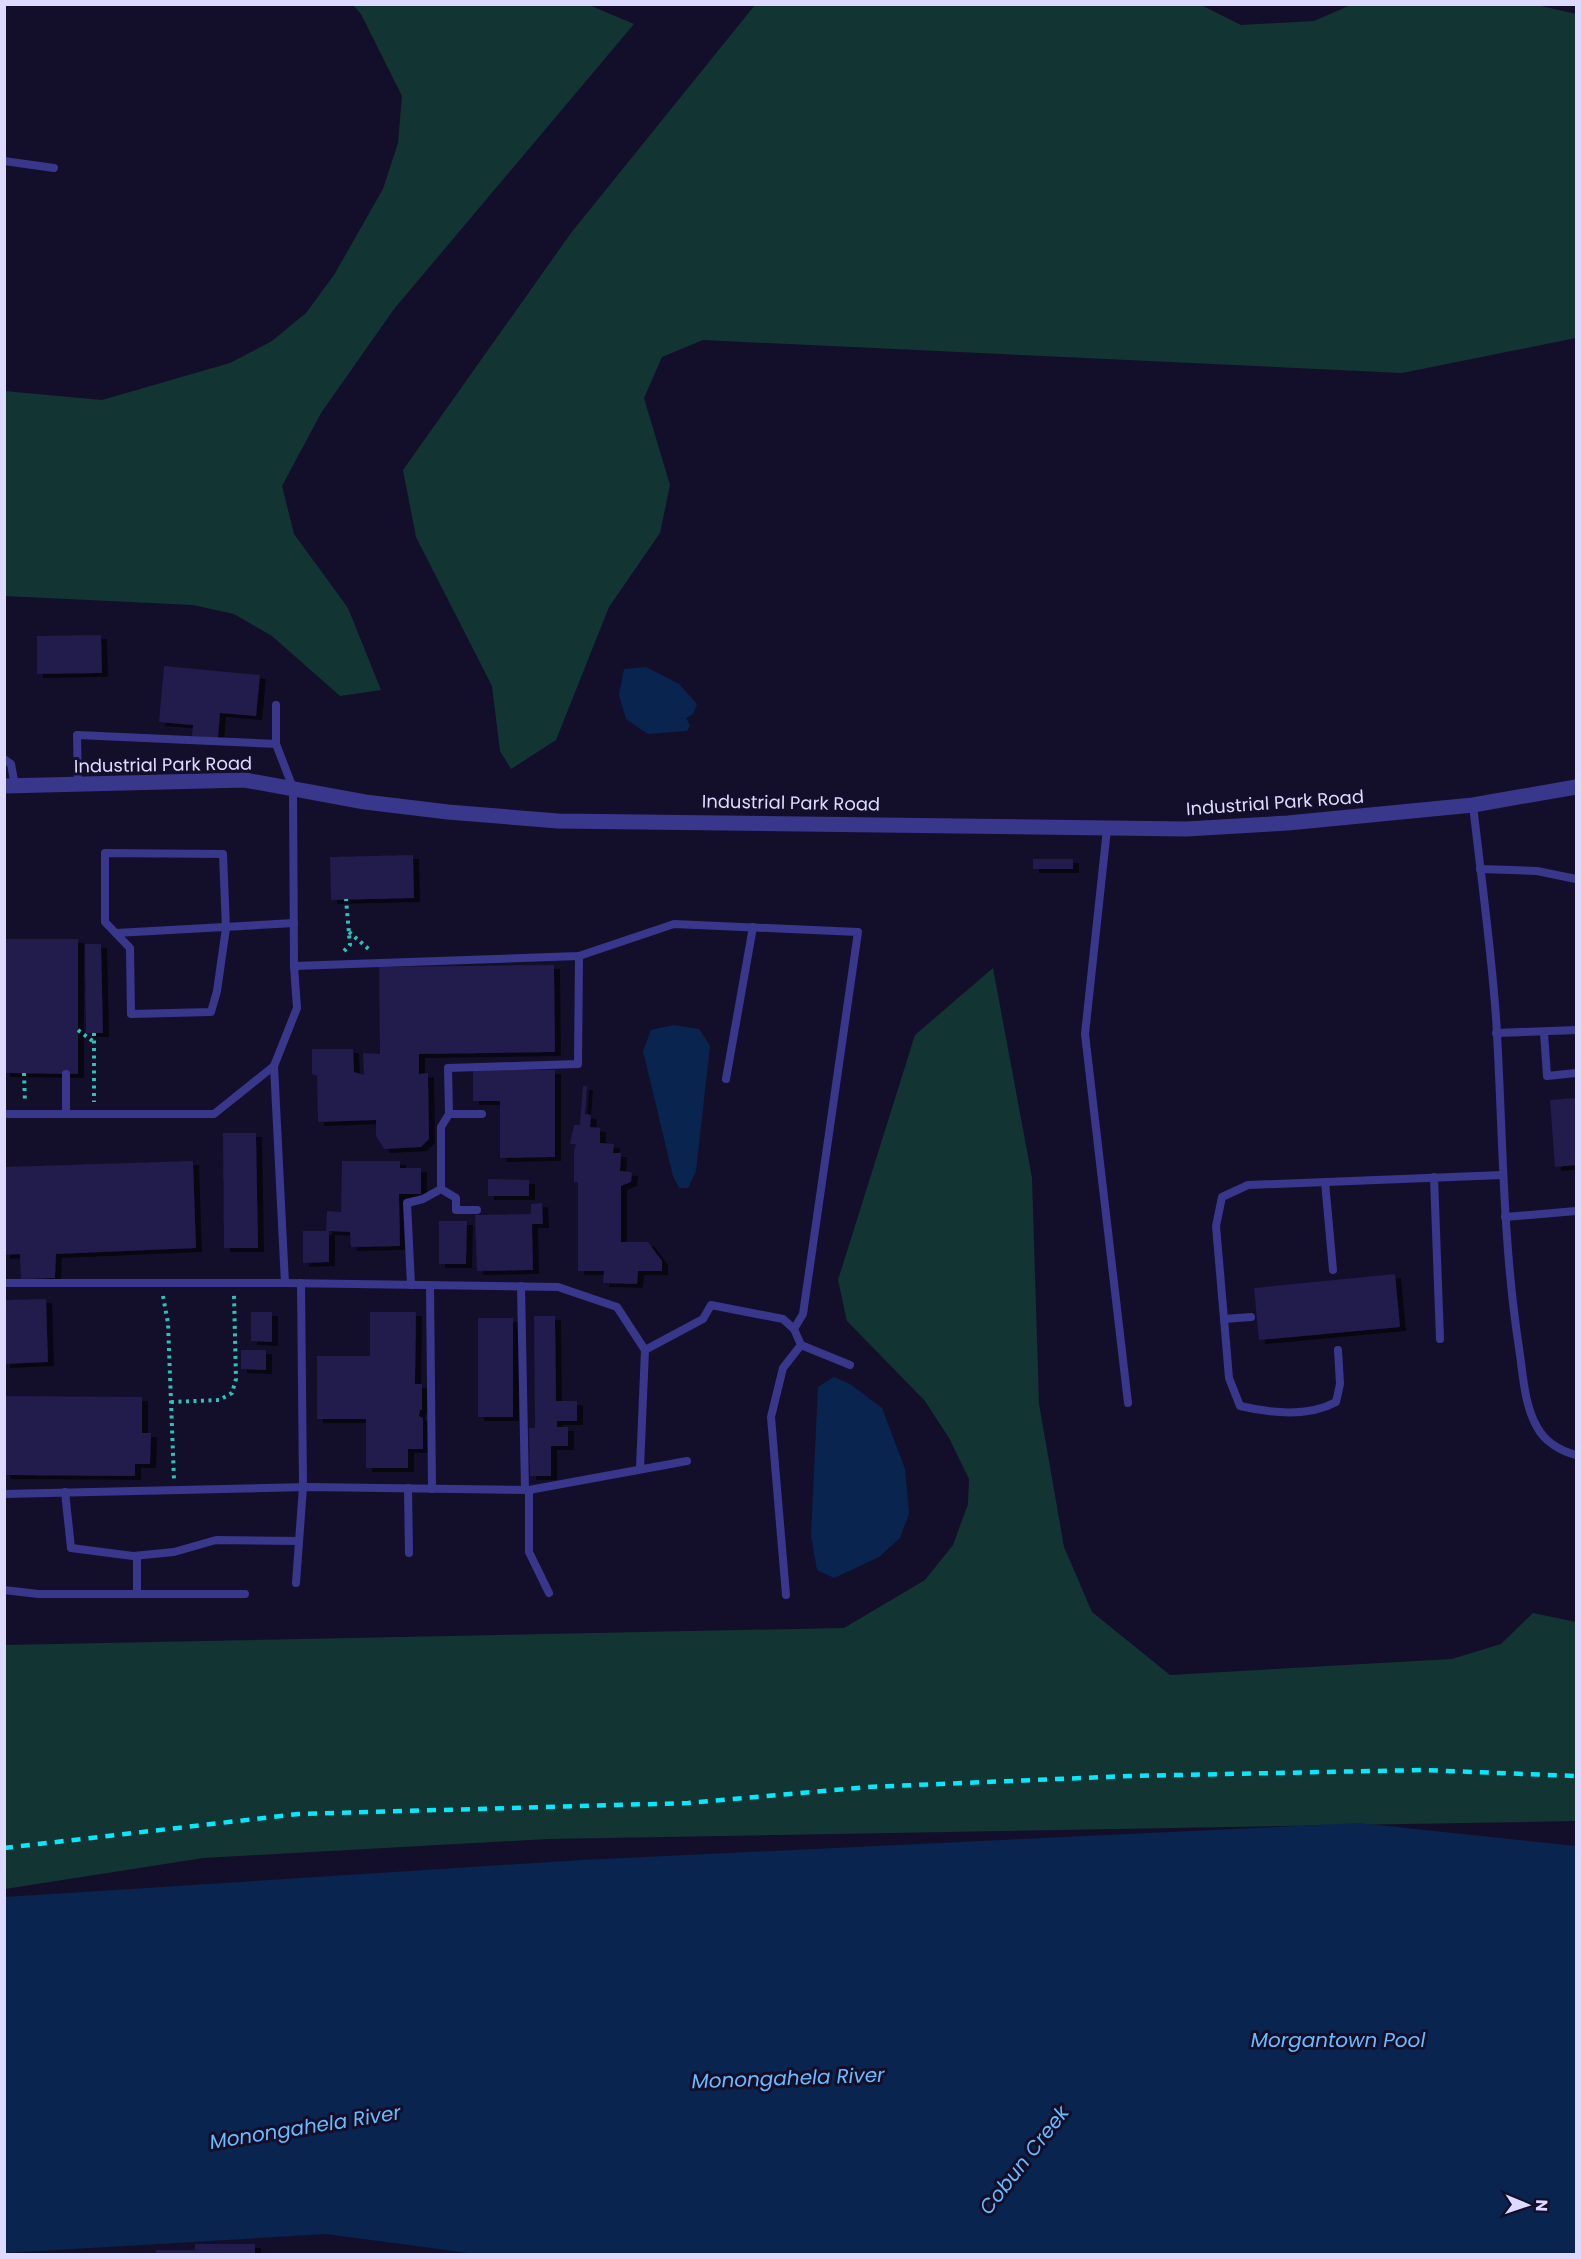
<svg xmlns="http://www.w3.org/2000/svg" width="1581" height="2259" font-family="Poppins,sans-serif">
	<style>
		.green { fill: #123533 }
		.water { fill: #09244f }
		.building { fill: #241a4d; filter: url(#shadow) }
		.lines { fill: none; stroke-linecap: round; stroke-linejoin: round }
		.path { stroke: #29c3b8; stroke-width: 4; stroke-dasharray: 3 4.5; stroke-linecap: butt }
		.service { stroke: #39378c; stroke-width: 8 }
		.minor { stroke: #39378c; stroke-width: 15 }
		.rail { stroke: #05e9ff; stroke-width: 4.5; stroke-dasharray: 9 8; stroke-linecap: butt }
		.labels { text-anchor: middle; stroke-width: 6; stroke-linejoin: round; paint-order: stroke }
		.street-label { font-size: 18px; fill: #ddd9ff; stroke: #130f2b }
		.water-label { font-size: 20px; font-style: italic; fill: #67bbff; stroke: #130f2b }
	</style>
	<defs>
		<filter id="shadow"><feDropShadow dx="6" dy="4" stdDeviation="0" flood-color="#0009"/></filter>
	</defs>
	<rect width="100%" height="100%" fill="#130f2b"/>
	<!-- green -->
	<g class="green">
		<polygon points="1199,4 1241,25 1314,21 1353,4 1537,5 1576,14 1576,338 1402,373 703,340 662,357 644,398 670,485 660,533 609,607 556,740 511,769 500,751 492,686 416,537 403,470 571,233 755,5"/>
		<polygon points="353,5 589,5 634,24 394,309 321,413 282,486 294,534 348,608 381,690 340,696 272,636 234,614 193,605 5,596 4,391 102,400 230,363 272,341 306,313 334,275 383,189 398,143 402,96 361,14"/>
		<polygon points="993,968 1032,1178 1039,1404 1064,1547 1092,1612 1170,1675 1452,1659 1501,1644 1533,1613 1576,1622 1576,1821 548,1839 203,1858 5,1889 5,1645 844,1628 925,1580 953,1545 968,1504 969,1479 949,1438 925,1401 847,1321 838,1280 915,1035"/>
	</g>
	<!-- water -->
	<g class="water">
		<polygon points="646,667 679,684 697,704 693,714 686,718 690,725 687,731 648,734 626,719 619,695 624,669"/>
		<polygon points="674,1025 699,1029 710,1046 696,1171 688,1188 679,1188 673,1176 643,1051 651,1030"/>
		<polygon points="834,1377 850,1384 882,1408 905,1469 909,1514 900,1538 879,1557 834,1578 817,1570 811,1536 818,1387"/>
		<polygon points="1359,1823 1576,1846 1576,2254 476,2254 326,2234 5,2253 5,1897 582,1860"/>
	</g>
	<!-- building -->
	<g class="building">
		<polygon points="101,635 102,673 37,674 37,636"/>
		<polygon points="164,666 260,675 256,716 220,713 218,738 192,736 193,725 159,722"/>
		<polygon points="413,855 414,898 331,900 330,857"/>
		<rect x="1033" y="859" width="40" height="10"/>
		<polygon points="4,939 78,939 78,1074 4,1073"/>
		<polygon points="85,944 101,944 103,1033 86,1033"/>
		<polygon points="554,965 555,1052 419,1054 419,1074 428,1073 429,1139 421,1147 384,1149 376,1136 376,1120 318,1122 317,1076 312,1074 312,1049 353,1049 354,1072 364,1075 363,1053 380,1054 379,967"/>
		<polygon points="473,1070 555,1070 555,1157 500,1158 500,1101 473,1101"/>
		<polygon points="583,1086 587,1086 585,1114 591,1115 590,1127 600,1128 600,1143 614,1144 613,1153 621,1153 620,1171 632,1172 631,1182 621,1186 621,1242 648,1242 662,1261 662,1271 638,1271 637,1284 603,1283 604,1271 578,1271 578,1182 574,1182 574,1151 576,1144 570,1144 574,1125 580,1125"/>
		<polygon points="1576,1098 1576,1165 1555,1167 1550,1100"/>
		<polygon points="223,1133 256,1133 258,1248 224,1248"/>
		<polygon points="193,1161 196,1248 56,1254 55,1278 21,1279 20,1254 4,1255 4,1167"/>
		<polygon points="342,1161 400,1161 400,1168 421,1168 421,1194 399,1194 400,1246 351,1247 350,1232 329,1231 329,1262 303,1263 303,1231 326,1231 327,1211 341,1212"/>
		<polygon points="488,1179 529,1180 529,1196 488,1196"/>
		<polygon points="542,1203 543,1224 532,1224 533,1270 477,1271 475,1215 531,1214 531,1204"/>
		<polygon points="439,1221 467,1221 466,1264 439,1264"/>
		<polygon points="1395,1274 1400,1327 1259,1340 1254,1288"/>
		<polygon points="46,1299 48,1362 4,1364 4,1300"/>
		<polygon points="251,1312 272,1312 272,1342 251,1341"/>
		<polygon points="370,1312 416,1312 415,1384 422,1384 422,1410 420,1410 419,1416 423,1418 423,1449 408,1449 408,1468 366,1468 366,1419 317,1419 317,1356 370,1356"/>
		<polygon points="534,1316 555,1316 556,1401 577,1401 577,1421 557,1421 557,1427 568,1427 568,1446 551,1446 551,1476 530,1476 529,1428 535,1428"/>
		<rect x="478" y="1318" width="35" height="99"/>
		<polygon points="241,1350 266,1350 266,1370 241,1369"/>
		<polygon points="4,1396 142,1397 142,1433 151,1433 150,1464 135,1464 135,1476 4,1475"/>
		<polygon points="195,2244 255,2244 255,2254 156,2254 156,2250 195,2250"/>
	</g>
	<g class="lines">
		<!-- path -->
		<g class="path">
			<polyline points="349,932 371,951"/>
			<polyline points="344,951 350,945 346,899"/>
			<polyline points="78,1030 94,1042"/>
			<polyline points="94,1033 94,1102"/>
			<polyline points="24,1073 25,1103"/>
			<polyline points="163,1296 168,1323 174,1480"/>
			<polyline points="171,1402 219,1400 232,1393 236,1379 234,1295"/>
		</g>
		<!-- service -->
		<g class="service">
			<polyline points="4,161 54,168"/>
			<polyline points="276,744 276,705"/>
			<polyline points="4,759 11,764 15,786"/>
			<path d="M1473 805C1481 876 1491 947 1496 1017 1503 1128 1502 1238 1519 1348 1523 1374 1524 1404 1537 1427 1545 1442 1561 1451 1576 1455"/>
			<polyline points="1107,829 1085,1034 1128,1403"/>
			<polygon points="105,853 223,854 226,928 217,991 211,1012 131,1014 130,948 105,922"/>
			<polyline points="1480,869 1537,871 1576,879"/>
			<polyline points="116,933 294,923"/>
			<polyline points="294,966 579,956 674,924 858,932 803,1314 794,1329 783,1319 711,1305 703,1319 645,1350"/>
			<polyline points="1496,1033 1576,1030"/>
			<polyline points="1544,1033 1547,1076 1576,1073"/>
			<polyline points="66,1074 66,1114"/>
			<polyline points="726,1079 753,927"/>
			<polyline points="4,1114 214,1114 274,1066 297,1008 294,966 293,788 276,744 77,735 78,785"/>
			<polyline points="482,1114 449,1114 448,1068 578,1064 579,956"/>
			<polyline points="1434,1177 1440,1339"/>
			<polyline points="1325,1182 1333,1270"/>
			<polyline points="441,1189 441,1127 449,1114"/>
			<polyline points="1505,1217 1576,1211"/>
			<polyline points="4,1283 285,1283 274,1066"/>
			<polyline points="285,1283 558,1287 617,1307 645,1350 640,1468"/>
			<polyline points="411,1285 407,1203 423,1199 441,1189 456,1198 456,1210 477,1210"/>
			<polyline points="430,1285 432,1489"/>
			<polyline points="521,1286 525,1490"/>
			<polyline points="1224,1319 1251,1317"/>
			<polyline points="801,1345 850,1365"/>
			<path d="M1338 1350 1340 1384 1336 1402C1309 1417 1270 1413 1240 1406L1229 1378 1224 1319 1216 1226 1222 1197 1248 1185 1502 1175"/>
			<polyline points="408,1488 409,1553"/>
			<polyline points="529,1490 529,1552 549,1593"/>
			<polyline points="65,1492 71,1548 133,1556 174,1552 216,1540 299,1541"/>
			<polyline points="4,1494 308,1487 529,1490 687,1461"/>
			<polyline points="137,1556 137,1594"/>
			<polyline points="296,1583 303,1487 301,1283"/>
			<polyline points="4,1590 38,1594 245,1594"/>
			<polyline points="786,1595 771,1417 783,1368 801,1345 794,1329"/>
		</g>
		<!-- minor -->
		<polyline class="minor" points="4,786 245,780 365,802 448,812 558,821 1186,829 1288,823 1473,805 1576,787"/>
		<!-- rail -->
		<polyline class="rail" points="4,1848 298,1814 688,1803 868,1787 1129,1776 1423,1770 1576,1776"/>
	</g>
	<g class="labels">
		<!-- street labels -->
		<g class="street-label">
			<text transform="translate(163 765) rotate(-1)" y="6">Industrial Park Road</text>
			<text transform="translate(791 803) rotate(1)" y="6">Industrial Park Road</text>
			<text transform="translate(1275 803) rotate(-4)" y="6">Industrial Park Road</text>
		</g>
		<!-- water labels -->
		<g class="water-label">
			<text x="1338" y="2047">Morgantown Pool</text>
			<text transform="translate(788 2078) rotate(-2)" y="7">Monongahela River</text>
			<text transform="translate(305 2127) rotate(-9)" y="7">Monongahela River</text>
			<text transform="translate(1024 2160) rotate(-52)" y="7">Cobun Creek</text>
		</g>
	</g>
	<!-- border -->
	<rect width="1581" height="2259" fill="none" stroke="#ddd9ff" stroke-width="12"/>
	<!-- north arrow -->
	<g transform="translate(1527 2205) rotate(92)" stroke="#130f2b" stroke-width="4.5" paint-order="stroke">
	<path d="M0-4.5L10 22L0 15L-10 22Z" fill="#ddd9ff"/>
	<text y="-9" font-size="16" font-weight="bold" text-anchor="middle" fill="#ddd9ff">N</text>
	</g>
</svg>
